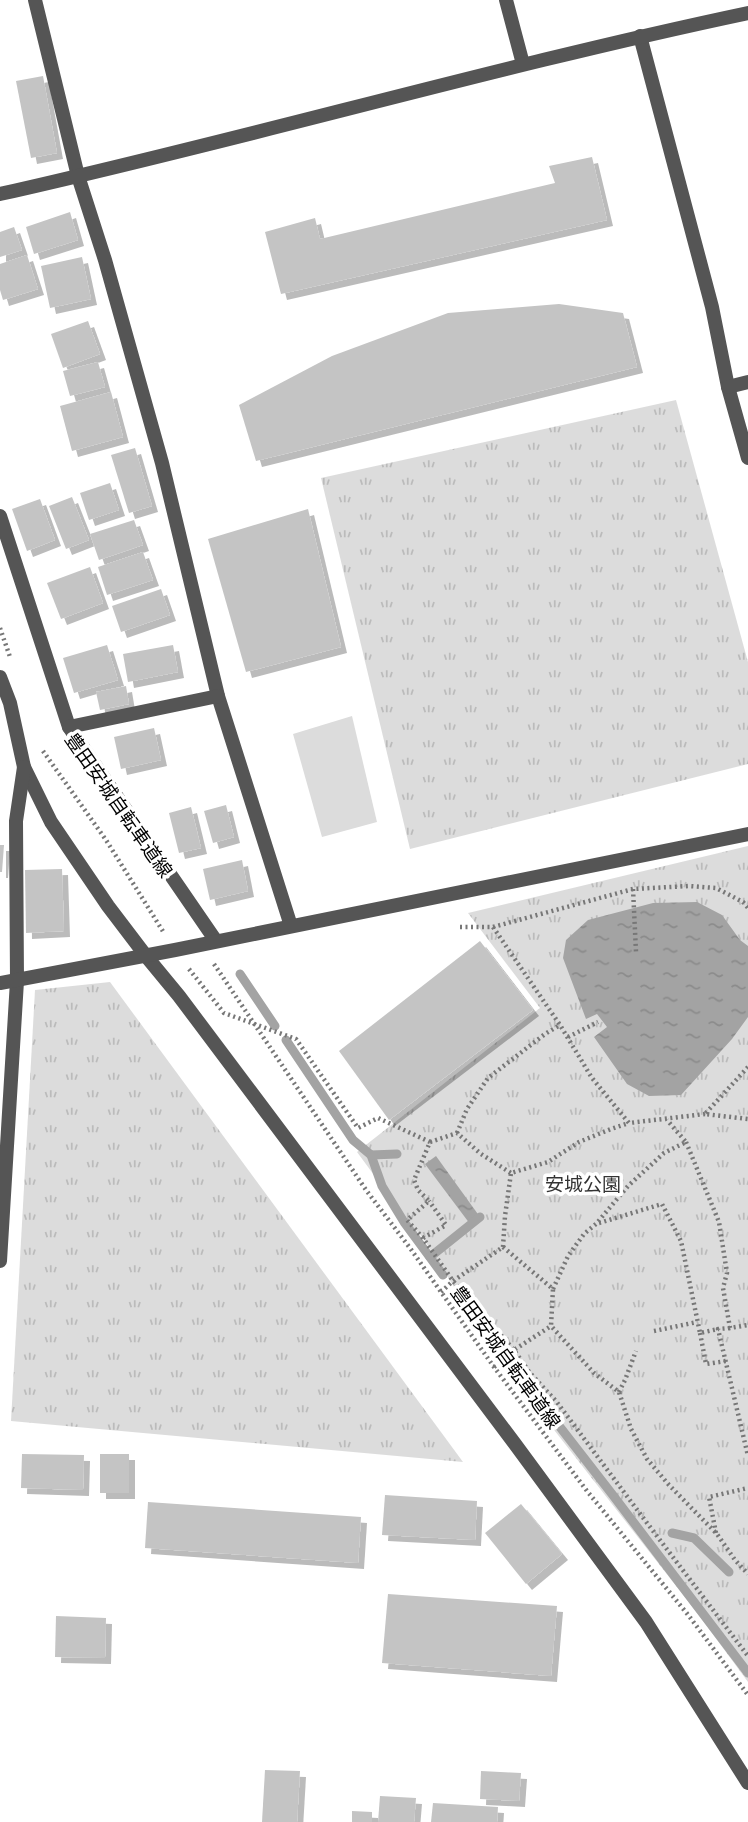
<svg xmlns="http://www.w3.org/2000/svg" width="748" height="1822" font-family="'Varela Round','Noto Sans JP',sans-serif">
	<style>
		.grass { fill: #dcdcdc }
		.park { fill: url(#park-tufts) }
		.water { fill: url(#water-ripples) }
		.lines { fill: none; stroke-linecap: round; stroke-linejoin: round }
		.stream { stroke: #a3a3a3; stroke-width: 9 }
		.building { fill: #c4c4c4; filter: url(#shadow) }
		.path { stroke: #777; stroke-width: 4.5; stroke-dasharray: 2 3.5; stroke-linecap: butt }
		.minor { stroke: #555; stroke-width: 14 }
		.tertiary { stroke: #555; stroke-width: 14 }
		.labels { text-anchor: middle; stroke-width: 7; stroke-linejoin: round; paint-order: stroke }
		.street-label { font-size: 19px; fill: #000; stroke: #fff }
		.park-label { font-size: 19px; fill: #333; stroke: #fff }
	</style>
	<defs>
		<pattern id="park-tufts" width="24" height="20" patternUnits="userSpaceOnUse" patternTransform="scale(1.75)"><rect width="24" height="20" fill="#dcdcdc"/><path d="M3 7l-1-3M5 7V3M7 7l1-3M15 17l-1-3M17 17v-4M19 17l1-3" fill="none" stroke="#bbb"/></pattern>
		<pattern id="water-ripples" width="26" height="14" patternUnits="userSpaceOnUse" patternTransform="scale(1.75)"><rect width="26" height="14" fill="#a3a3a3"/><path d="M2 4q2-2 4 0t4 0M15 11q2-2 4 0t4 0" fill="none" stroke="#8b8b8b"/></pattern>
		<filter id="shadow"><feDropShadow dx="6" dy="6" stdDeviation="0" flood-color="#0004"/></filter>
	</defs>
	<rect width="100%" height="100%" fill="#fff"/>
	<!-- grass -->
	<polygon class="grass" points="352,716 377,822 322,837 293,734"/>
	<!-- park -->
	<g class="park">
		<polygon points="676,400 748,662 748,764 410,849 321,478"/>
		<polygon points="748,846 748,1682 698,1614 533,1403 496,1353 423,1238 407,1220 357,1152 540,1008 468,913"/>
		<polygon points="110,982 463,1462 11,1421 35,990"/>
	</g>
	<!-- water -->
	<g class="water">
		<polygon points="697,902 722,915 740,940 748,946 748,1017 732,1039 681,1095 649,1096 627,1084 594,1037 607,1027 597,1014 586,1019 563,958 566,940 588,920 653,903"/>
		<polygon points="436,1156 480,1217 470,1224 425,1164"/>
	</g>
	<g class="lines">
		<!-- stream -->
		<g class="stream">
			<polyline points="240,974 275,1026"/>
			<polyline points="286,1040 353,1140 371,1155 382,1186 404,1222 443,1275"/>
			<polyline points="371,1155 397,1154"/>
			<polyline points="430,1257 480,1217"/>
			<polyline points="458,1298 500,1350"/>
			<polyline points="511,1364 612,1494 748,1673"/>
			<polyline points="672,1533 694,1538 729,1572"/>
		</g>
	</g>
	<!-- building -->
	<g class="building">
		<polygon points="43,76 57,153 31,158 16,81"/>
		<polygon points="592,157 607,220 281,294 265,232 315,218 320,239 555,183 549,166"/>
		<polygon points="70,212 78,240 34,254 26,227"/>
		<polygon points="14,227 22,250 0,257 0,232"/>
		<polygon points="27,255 38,289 3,300 0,290 0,264"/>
		<polygon points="82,257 91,299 50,308 41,266"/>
		<polygon points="559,304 623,313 637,367 256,461 239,405 332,356 448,313"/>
		<polygon points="88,321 100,354 63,368 51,334"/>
		<polygon points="98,362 105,387 70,396 63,371"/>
		<polygon points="111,392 123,437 72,451 60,406"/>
		<polygon points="135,448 152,506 129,513 111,455"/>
		<polygon points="110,483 119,510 89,520 80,493"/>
		<polygon points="72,497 89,540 66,549 49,506"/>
		<polygon points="40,499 55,540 27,551 12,509"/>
		<polygon points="308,509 341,647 246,672 208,539"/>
		<polygon points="134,520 143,545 99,560 90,534"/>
		<polygon points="143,552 153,580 107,595 98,567"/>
		<polygon points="90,567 103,603 61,619 47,583"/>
		<polygon points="161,589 170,615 121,632 112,606"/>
		<polygon points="107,645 118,680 74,693 63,658"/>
		<polygon points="173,645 178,672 128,682 123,654"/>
		<polygon points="126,686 129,704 100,710 96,692"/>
		<polygon points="154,728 161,760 121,769 114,737"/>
		<polygon points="226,805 234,837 213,843 204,811"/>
		<polygon points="191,807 201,848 179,853 169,813"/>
		<polygon points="0,845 4,845 2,872 0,872"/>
		<polygon points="242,860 248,891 210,900 203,869"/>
		<polygon points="62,869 64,931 26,933 25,870"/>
		<polygon points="480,941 533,1010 389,1120 339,1051"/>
		<polygon points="22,1454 84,1455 83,1490 21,1488"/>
		<rect x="100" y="1454" width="29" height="39"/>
		<polygon points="385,1495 477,1501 475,1540 382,1535"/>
		<polygon points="148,1502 361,1517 358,1563 145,1548"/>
		<polygon points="521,1504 562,1554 526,1584 485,1533"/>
		<polygon points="388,1594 557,1606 551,1676 382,1663"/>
		<polygon points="56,1616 106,1618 105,1658 55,1657"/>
		<polygon points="265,1770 300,1771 297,1822 262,1822"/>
		<polygon points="481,1771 521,1773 519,1801 480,1799"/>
		<polygon points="380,1796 416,1798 414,1822 378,1822"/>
		<polygon points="433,1803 498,1807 497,1822 431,1822"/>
		<polygon points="352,1811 372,1812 372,1822 352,1822"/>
	</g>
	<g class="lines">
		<!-- path -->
		<g class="path">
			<polyline points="0,628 10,657"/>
			<polyline points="43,751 106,840 164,933"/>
			<polyline points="633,889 636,952"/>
			<polyline points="460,927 493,927 633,889 689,886 716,888 743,902 748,908"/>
			<polyline points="493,927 560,1025 592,1078 629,1123 705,1114"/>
			<polyline points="214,964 366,1190 410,1248 494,1367 587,1491 689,1616 748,1695"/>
			<polyline points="189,969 224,1013 296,1039 358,1128 378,1118 430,1142 414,1180 418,1190 429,1201 407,1220 423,1238 453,1281 514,1350 530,1373 556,1401 644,1519 748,1656"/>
			<polyline points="568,1037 598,1022"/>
			<polyline points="748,1067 705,1114 748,1119"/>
			<polyline points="457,1133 467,1109 488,1078 545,1034 560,1025"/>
			<polyline points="430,1142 457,1133 481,1154 511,1173"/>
			<polyline points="686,1142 719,1222 727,1273 723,1288 730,1328 748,1325"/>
			<polyline points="599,1223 662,1204 681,1241 700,1333 718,1329"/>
			<polyline points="423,1238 446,1225 429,1201"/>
			<polyline points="503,1247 553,1289 551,1326 594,1373 619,1392 631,1429 647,1459 669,1485 717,1534 735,1560 748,1574"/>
			<polyline points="503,1247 505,1216 511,1173 548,1162 579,1142 611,1129 629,1123"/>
			<polyline points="553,1289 568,1256 584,1234 596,1224 628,1186 664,1153 686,1142 667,1120"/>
			<polyline points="441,1292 453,1281 503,1247"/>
			<polyline points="730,1328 718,1329 748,1456"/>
			<polyline points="654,1331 697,1322"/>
			<polyline points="700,1333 706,1364 726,1361"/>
			<polyline points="494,1367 514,1350 551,1326"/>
			<polyline points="619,1392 625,1380 636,1351"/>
			<polyline points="716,1533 709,1497 748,1488"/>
		</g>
		<!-- minor -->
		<g class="minor">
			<polyline points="35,0 78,176 105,260 162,463 218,696 291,926"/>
			<polyline points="506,0 523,64"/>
			<polyline points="640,36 712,307 728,387 748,458"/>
			<polyline points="728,387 748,382"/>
			<polyline points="0,516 69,727 216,941"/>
			<polyline points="0,677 10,703 24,767 51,822 108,906 146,956"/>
			<polyline points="69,727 218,696"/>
			<polyline points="0,1261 17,981 16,821 24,767"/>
		</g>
		<!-- tertiary -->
		<g class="tertiary">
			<path d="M0 194C250 138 497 66 748 13"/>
			<polyline points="146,956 179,996 515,1444 646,1622 748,1783"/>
			<polyline points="0,983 175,950 748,834"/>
		</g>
	</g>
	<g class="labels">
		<!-- street labels -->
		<g class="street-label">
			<text transform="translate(119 805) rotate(55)" y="7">豊田安城自転車道線</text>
			<text transform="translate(506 1357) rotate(54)" y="7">豊田安城自転車道線</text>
		</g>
		<!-- park labels -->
		<g class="park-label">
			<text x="583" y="1191">安城公園</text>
		</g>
	</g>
</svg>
